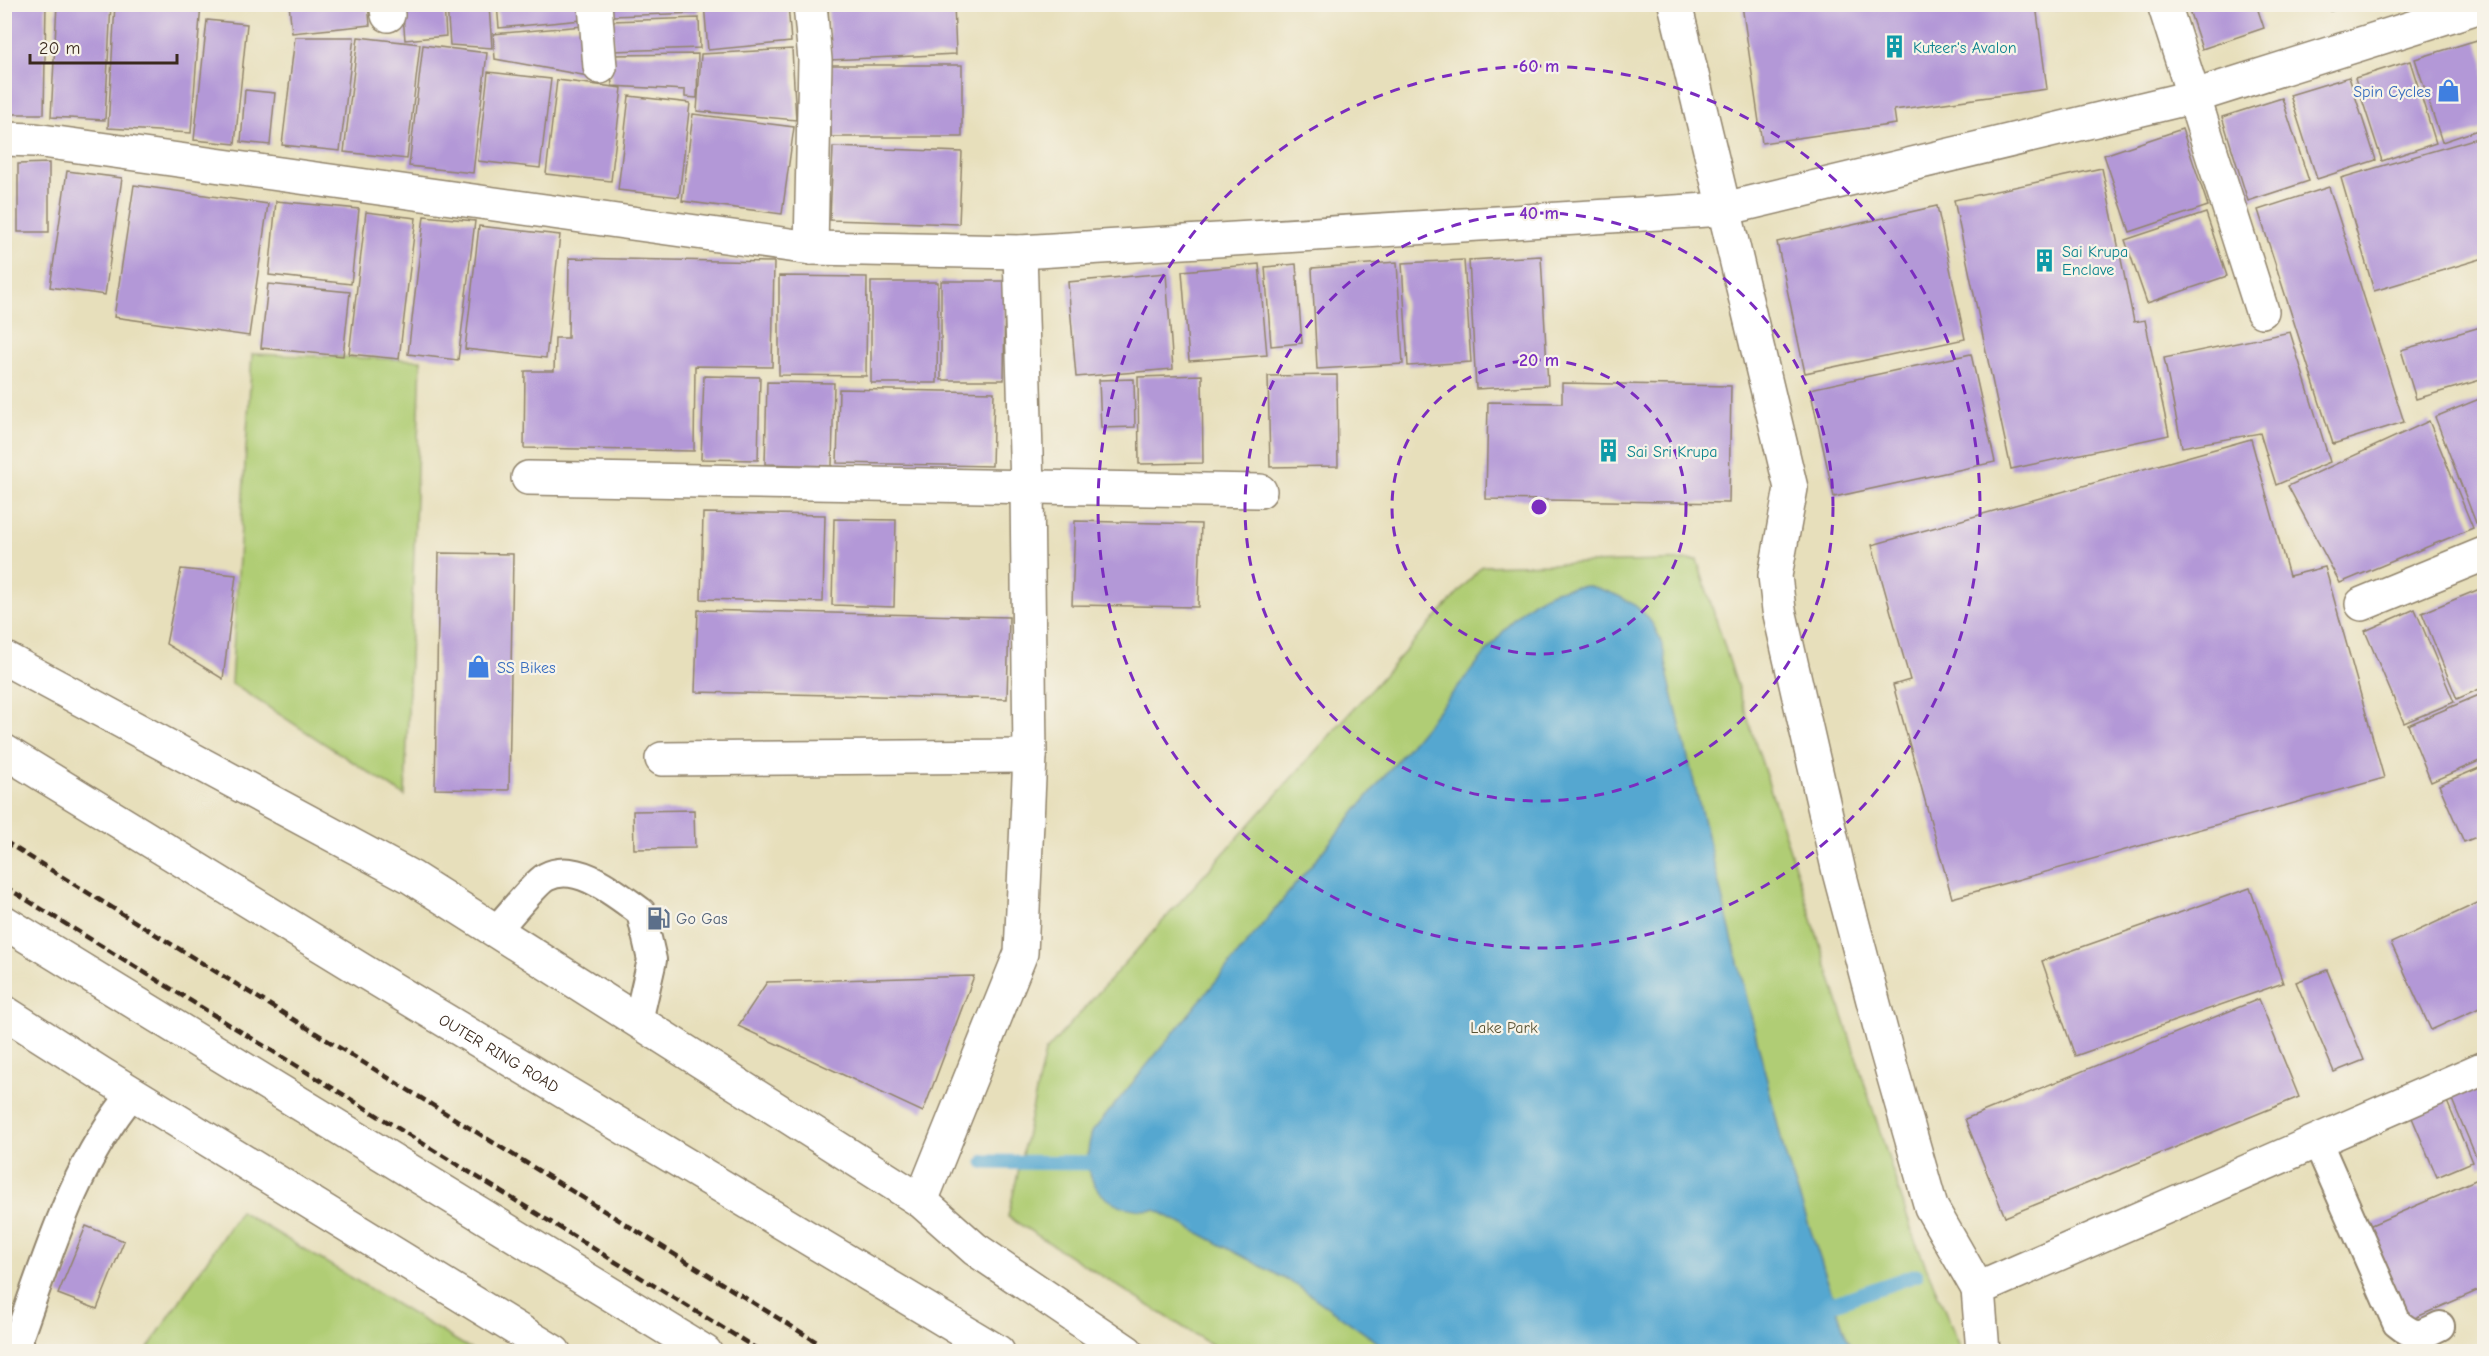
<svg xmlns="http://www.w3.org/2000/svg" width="2489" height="1356" font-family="'Comic Neue',sans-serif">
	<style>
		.green { fill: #b0cd74; stroke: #767c49; stroke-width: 1.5 }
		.water { fill: #55a7d0; stroke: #486877; stroke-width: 1.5 }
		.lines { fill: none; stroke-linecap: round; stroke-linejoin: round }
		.stream { stroke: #55a7d0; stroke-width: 15 }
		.building { fill: #b398d7 }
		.service-casing { stroke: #91846c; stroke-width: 32 }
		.minor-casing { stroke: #91846c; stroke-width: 36 }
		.tertiary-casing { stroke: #91846c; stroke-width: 36 }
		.trunk-casing { stroke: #91846c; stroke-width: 36 }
		.service { stroke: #fff; stroke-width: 28 }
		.minor { stroke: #fff; stroke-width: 33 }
		.tertiary { stroke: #fff; stroke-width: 33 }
		.trunk { stroke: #fff; stroke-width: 33 }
		.rail { stroke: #3b2a1e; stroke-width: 4.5; stroke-dasharray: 9 4.5; stroke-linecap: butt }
		.ring { fill: none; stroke: #7b2cbf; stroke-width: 3; stroke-dasharray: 10 8 }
		.labels { text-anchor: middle; stroke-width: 4.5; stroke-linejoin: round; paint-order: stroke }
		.culture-label { font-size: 16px; fill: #0d838f; stroke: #f7f3e8; text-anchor: start }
		.shop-label { font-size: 16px; fill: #366cbe; stroke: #f7f3e8; text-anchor: end }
		.service-label { font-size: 16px; fill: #4e5e75; stroke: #f7f3e8; text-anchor: start }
		.park-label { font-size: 16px; fill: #585334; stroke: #f7f3e8 }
		.street-label { font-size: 16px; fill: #3b2a1e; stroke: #f7f3e8 }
		.centre { fill: #7b2cbf; stroke: #f7f3e8; stroke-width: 3 }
		.ring-label { font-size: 18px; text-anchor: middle; font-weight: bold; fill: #7b2cbf; stroke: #f7f3e8; stroke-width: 4.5; stroke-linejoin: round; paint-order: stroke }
	</style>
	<rect width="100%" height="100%" fill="#f7f3e8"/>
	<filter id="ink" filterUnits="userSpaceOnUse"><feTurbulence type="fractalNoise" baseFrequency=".0167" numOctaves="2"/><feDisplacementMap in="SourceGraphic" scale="12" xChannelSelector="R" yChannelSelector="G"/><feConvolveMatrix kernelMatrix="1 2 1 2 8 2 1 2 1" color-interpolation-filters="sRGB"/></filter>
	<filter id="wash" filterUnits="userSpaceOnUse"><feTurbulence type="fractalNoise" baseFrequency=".008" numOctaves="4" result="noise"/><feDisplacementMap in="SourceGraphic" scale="24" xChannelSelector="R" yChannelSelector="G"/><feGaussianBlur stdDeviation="1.35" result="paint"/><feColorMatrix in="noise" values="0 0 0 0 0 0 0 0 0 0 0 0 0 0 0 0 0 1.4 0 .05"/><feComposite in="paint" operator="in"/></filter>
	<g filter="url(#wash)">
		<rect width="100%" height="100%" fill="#e7dfbb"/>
		<!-- green -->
		<g class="green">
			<polygon points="252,354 421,360 405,796 231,683"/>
			<polygon points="1697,560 1914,1238 1962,1351 1221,1351 1008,1217 1045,1052 1482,566"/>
			<polygon points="240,1211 474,1351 146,1351"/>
		</g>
		<!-- water -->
		<path class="water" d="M1589 586C1641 599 1663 622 1668 676L1785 1154 1835 1303 1846 1336 1854 1351H1390L1296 1285 1156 1210C1104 1212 1077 1183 1092 1132L1515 617C1540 594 1556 587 1589 586Z"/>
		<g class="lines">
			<!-- stream -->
			<g class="stream">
				<polyline points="985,1162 1108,1163"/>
				<polyline points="1817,1300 1835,1303 1916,1275"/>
			</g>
		</g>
		<g id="blocks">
			<!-- building -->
			<g class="building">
				<polygon points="4,4 46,4 44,114 4,114"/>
				<polygon points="57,4 111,4 105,120 51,117"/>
				<polygon points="115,4 201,4 191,133 108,128"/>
				<polygon points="289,4 368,4 370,25 292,33"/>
				<polygon points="402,4 444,4 446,36 405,40"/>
				<polygon points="497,4 581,4 582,20 499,28"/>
				<polygon points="611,4 698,4 698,13 611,16"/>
				<polygon points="704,4 788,4 791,42 708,50"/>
				<polygon points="828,4 954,4 956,54 830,60"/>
				<polygon points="2053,4 2073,4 2073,5 2055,11"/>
				<polygon points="2187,4 2256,4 2264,28 2202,49"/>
				<polygon points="2329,4 2350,4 2350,5 2331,11"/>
				<polygon points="447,5 489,5 492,48 450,45"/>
				<polygon points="1742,5 2036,5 2047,89 1894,110 1896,124 1762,143"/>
				<polygon points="699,18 700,48 613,51 612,21"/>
				<polygon points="207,20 247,24 235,144 194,140"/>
				<polygon points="583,26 588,76 495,59 493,34"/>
				<polygon points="295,37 354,37 340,151 282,145"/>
				<polygon points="358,37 420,44 407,159 344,152"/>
				<polygon points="2477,40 2484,63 2484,128 2442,142 2415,59"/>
				<polygon points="423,45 487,53 473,173 409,166"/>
				<polygon points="792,49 796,120 697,111 701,54"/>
				<polygon points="698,54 697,98 685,97 685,90 612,86 610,55"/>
				<polygon points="2410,61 2436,143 2382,161 2355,78"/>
				<rect x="831" y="65" width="131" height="72"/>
				<polygon points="488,72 551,79 540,168 478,161"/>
				<polygon points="2349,77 2376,160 2317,179 2290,95"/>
				<polygon points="557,80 622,88 611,181 546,174"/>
				<polygon points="245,90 275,93 270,145 241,142"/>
				<polygon points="629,96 690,103 679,197 618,190"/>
				<polygon points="2282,98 2309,181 2248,201 2222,117"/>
				<polygon points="693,114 794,127 782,214 682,201"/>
				<polygon points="2182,129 2208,206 2130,232 2104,155"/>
				<polygon points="2484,136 2484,258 2374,291 2341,178"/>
				<polygon points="833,147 962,152 959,224 830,220"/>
				<polygon points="4,163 10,164 6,214 4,214"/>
				<polygon points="49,163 49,232 18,232 18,164"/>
				<polygon points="2102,168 2134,322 2145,320 2169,435 2011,469 1954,200"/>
				<polygon points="67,171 122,178 105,295 50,287"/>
				<polygon points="134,185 268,204 249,336 114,317"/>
				<polygon points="2329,187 2404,422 2333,444 2258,210"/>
				<polygon points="276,201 359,209 351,284 269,275"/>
				<polygon points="1937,206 1965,339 1805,373 1777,242"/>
				<polygon points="366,212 416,218 399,359 349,354"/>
				<polygon points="2206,213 2227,276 2147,303 2125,240"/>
				<polygon points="424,216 475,221 458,360 408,354"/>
				<polygon points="479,226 560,235 546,358 465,349"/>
				<polygon points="1541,256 1548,385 1476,389 1469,260"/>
				<polygon points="569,258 774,262 772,367 695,366 694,451 524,448 525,371 554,371 555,338 568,338"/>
				<polygon points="1464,260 1471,362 1408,366 1402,263"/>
				<polygon points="1397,262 1403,364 1317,369 1312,268"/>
				<polygon points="1259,264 1267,355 1189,361 1182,271"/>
				<polygon points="1296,264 1302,343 1271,346 1265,267"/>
				<polygon points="1166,273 1173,369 1076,377 1068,282"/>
				<polygon points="779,276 867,277 866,376 779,375"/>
				<polygon points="941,281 1005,281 1004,380 941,380"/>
				<polygon points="871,282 938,282 937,383 871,383"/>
				<polygon points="268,284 350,292 343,356 261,348"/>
				<polygon points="2484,326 2484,379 2416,399 2401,350"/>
				<polygon points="2290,332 2330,462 2276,485 2260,433 2182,447 2164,358"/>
				<polygon points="1971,354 1995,462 1834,497 1810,389"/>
				<polygon points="1202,375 1203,463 1139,464 1138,377"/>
				<polygon points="1337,375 1338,466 1270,467 1268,376"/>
				<polygon points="704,376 760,377 758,460 701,459"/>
				<polygon points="1134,379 1135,427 1101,428 1099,380"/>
				<polygon points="767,382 834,383 832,466 765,464"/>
				<polygon points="1562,383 1731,386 1729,503 1486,499 1488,402 1562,403"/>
				<polygon points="839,389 994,392 992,466 837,463"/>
				<polygon points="2484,397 2484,519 2476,523 2435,417"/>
				<polygon points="2429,421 2473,528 2340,583 2288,486"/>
				<polygon points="2251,439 2289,576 2325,567 2384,778 1952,898 1893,685 1910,680 1872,545"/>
				<polygon points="703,513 825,515 823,602 701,599"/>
				<polygon points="834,519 896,520 894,607 832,605"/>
				<polygon points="1075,521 1201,524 1198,607 1072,605"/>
				<polygon points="439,553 513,554 509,790 435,789"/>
				<polygon points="181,569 236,575 223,679 166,644"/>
				<polygon points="2482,588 2484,594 2484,687 2457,699 2422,613"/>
				<polygon points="2415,609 2454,702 2404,723 2365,631"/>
				<polygon points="698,610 1009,617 1007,699 695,692"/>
				<polygon points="2484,693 2484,759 2431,782 2408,725"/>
				<polygon points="2484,766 2484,834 2464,842 2439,785"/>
				<polygon points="694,810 695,848 634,849 633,811"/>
				<polygon points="2250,888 2283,983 2075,1056 2042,961"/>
				<polygon points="2484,900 2484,1006 2431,1030 2391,943"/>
				<polygon points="2327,970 2364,1060 2334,1072 2296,982"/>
				<polygon points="974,976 923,1112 738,1026 767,982"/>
				<polygon points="2259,999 2299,1097 2005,1217 1965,1119"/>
				<polygon points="2484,1080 2484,1164 2480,1166 2450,1095"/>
				<polygon points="2446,1099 2472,1162 2437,1177 2410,1113"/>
				<polygon points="2480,1178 2484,1187 2484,1288 2403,1323 2362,1229"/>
				<polygon points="86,1226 124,1241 97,1309 58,1294"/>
			</g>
		</g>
	</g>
	<g filter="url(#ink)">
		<use href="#blocks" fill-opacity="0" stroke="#91846c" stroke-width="1.5"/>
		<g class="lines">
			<defs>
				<g id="service">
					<path d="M495 931C505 921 536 882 546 877 577 860 617 895 641 912L652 960 638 1021"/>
					<path d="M2317 1141 2397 1323C2415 1338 2420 1336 2440 1326"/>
					<path d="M19 1352V1336C49 1252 75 1163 133 1093"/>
				</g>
				<g id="minor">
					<polyline points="386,4 388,15"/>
					<polyline points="595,4 600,67"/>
					<polyline points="810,4 815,60 811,248"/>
					<polyline points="1675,4 1791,488 1775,576 1779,610 1839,872 1885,1046 1931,1207 1978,1289"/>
					<polyline points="2164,4 2262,311"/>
					<polyline points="4,139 35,140 811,248 1020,252 1724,209 2192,97 2484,5"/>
					<polyline points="528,478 1260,491"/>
					<polyline points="2362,604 2484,554"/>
					<polyline points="662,759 1030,756"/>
					<polyline points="921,1201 1021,953 1030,756 1027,487 1020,252"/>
					<polyline points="1983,1352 1978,1289 2484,1068"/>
				</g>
				<g id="tertiary">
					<polyline points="4,658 411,877 921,1201 975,1249 1127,1352"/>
					<polyline points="4,1012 103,1075 554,1352"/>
				</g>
				<g id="trunk">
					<path id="s1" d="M4 751 368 974 998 1352"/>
					<polyline points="4,922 705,1352"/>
				</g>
			</defs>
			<!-- service casing -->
			<use href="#service" class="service-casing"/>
			<!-- minor casing -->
			<use href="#minor" class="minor-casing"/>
			<!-- tertiary casing -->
			<use href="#tertiary" class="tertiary-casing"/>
			<!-- trunk casing -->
			<use href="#trunk" class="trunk-casing"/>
			<!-- service -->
			<use href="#service" class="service"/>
			<!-- minor -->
			<use href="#minor" class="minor"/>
			<!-- tertiary -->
			<use href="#tertiary" class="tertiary"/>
			<!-- trunk -->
			<use href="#trunk" class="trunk"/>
			<!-- rail -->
			<g class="rail">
				<polyline points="4,841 833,1352"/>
				<polyline points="4,886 762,1352"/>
			</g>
		</g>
	</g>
	<!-- distance rings -->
	<g class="ring">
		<circle cx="1539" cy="507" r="147"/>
		<circle cx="1539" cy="507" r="294"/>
		<circle cx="1539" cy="507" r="441"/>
	</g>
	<!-- icons -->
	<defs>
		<symbol id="building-bare" viewBox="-9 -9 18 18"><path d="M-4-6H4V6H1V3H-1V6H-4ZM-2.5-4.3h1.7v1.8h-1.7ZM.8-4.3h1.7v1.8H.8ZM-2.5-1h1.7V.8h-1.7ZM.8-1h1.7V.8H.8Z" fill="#0f9aa8" stroke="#f7f3e8" stroke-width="2.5" paint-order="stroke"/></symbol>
		<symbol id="shop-bare" viewBox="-9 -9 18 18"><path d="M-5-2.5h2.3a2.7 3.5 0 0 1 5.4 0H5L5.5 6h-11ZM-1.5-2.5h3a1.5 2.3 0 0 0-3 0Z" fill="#3f7fe0" stroke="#f7f3e8" stroke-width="2.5" paint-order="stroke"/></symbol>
		<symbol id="fuel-bare" viewBox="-9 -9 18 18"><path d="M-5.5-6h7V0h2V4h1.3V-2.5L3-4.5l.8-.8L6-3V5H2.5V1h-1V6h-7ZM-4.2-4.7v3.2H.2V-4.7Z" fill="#5c6f8a" stroke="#f7f3e8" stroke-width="2.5" paint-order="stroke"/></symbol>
	</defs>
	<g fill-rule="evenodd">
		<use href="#building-bare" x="1878" y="30" width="33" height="33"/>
		<use href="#shop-bare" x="2432" y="74" width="33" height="33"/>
		<use href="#building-bare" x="2028" y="244" width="33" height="33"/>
		<use href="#building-bare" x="1592" y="434" width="33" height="33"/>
		<use href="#shop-bare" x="462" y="650" width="33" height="33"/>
		<use href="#fuel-bare" x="642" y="902" width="33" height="33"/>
	</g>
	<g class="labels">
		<!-- culture labels -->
		<g class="culture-label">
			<text x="1913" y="53">Kuteer's Avalon</text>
			<text x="2062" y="257">Sai Krupa<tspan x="2062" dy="18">Enclave</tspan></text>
			<text x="1627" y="457">Sai Sri Krupa</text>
		</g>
		<!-- shop labels -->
		<g class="shop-label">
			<text x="2431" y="97">Spin Cycles</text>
			<text x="497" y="673" text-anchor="start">SS Bikes</text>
		</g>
		<!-- service labels -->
		<g class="service-label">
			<text x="676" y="924">Go Gas</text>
		</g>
		<!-- park labels -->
		<g class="park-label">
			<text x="1504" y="1033">Lake Park</text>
		</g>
		<!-- street labels -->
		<g class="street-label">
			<text dy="6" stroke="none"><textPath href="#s1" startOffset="580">OUTER RING ROAD</textPath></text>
		</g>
	</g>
	<circle cx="1539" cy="507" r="9" class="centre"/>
	<g class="ring-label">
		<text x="1539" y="72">60 m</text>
		<text x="1539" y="219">40 m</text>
		<text x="1539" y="366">20 m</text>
	</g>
	<!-- margin -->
	<rect width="2489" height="1356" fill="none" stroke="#f7f3e8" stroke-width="24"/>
	<!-- scale -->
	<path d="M30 54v9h147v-9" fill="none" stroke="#3b2a1e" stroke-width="3"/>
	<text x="39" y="54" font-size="18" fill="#3b2a1e" stroke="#f7f3e8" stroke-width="4.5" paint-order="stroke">20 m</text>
</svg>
